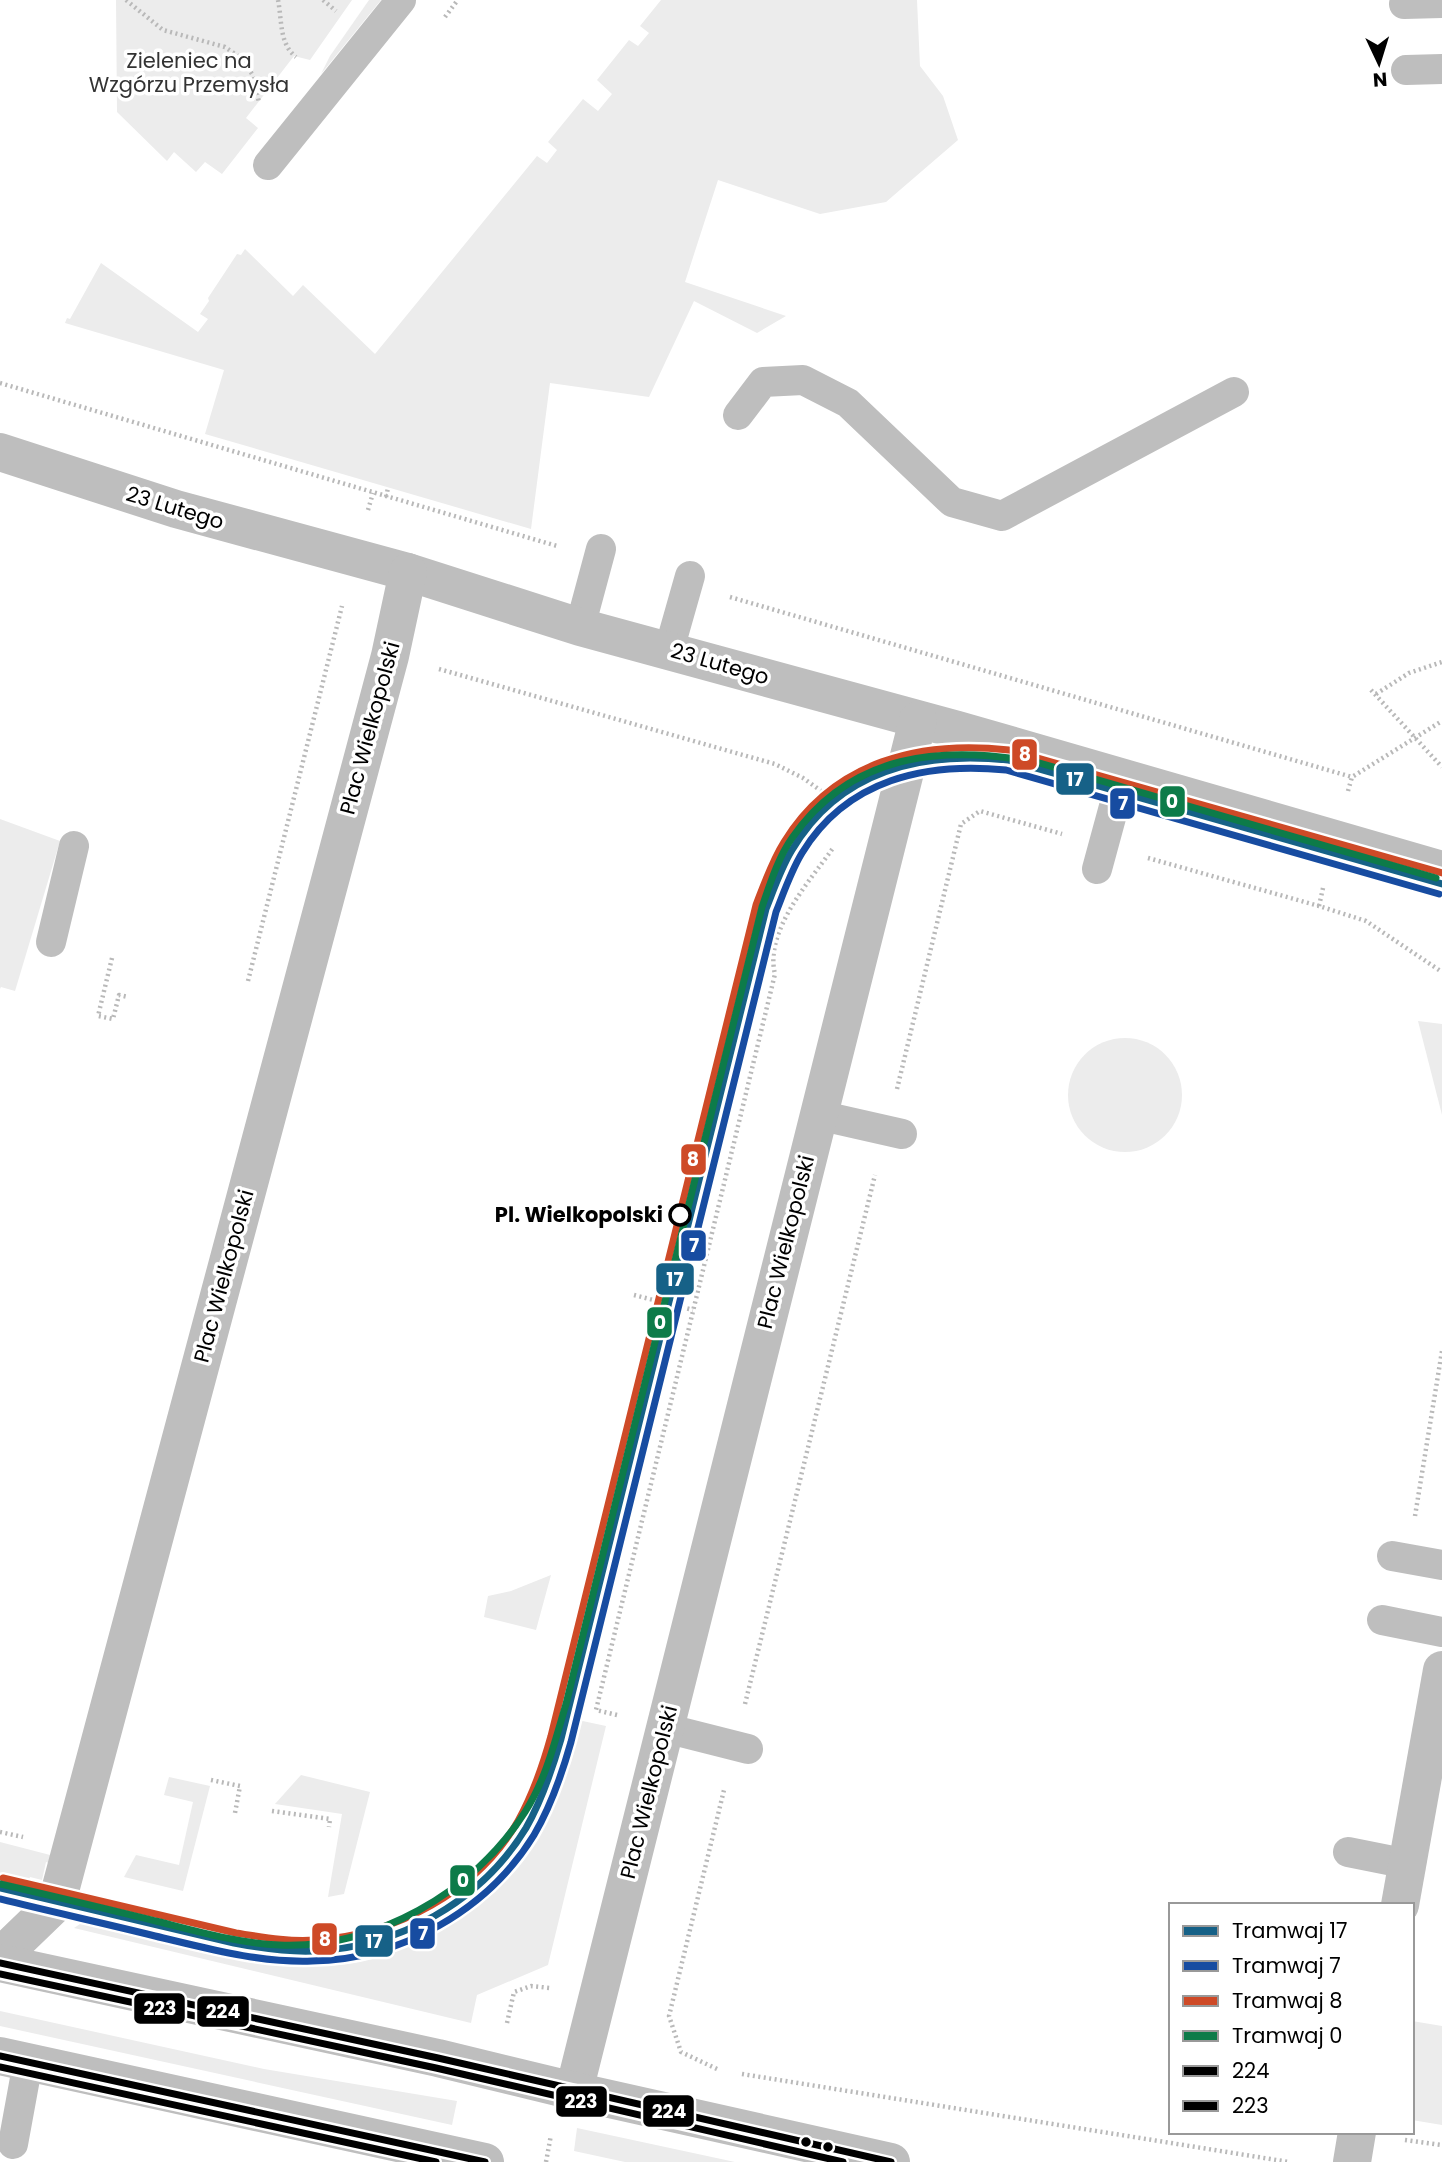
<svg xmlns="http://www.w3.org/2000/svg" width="1442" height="2162" font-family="Poppins,sans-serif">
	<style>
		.green { fill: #ececec }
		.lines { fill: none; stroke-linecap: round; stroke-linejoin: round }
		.path { stroke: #b9b9b9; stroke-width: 4.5; stroke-dasharray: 2 3.5; stroke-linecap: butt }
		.service { stroke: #bebebe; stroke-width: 30 }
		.minor { stroke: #bebebe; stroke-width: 38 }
		.tertiary { stroke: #bebebe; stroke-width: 38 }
		.bus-1-casing { stroke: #fff; stroke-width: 12 }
		.bus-2-casing { stroke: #fff; stroke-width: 12 }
		.bus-1 { stroke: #000; stroke-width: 7 }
		.bus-2 { stroke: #000; stroke-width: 7 }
		.tram-1-casing { stroke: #fff; stroke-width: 12 }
		.tram-2-casing { stroke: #fff; stroke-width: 12 }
		.tram-3-casing { stroke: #fff; stroke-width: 12 }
		.tram-4-casing { stroke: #fff; stroke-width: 12 }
		.tram-1 { stroke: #166187; stroke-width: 7 }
		.tram-2 { stroke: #174ca1; stroke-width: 7 }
		.tram-3 { stroke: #ce4a27; stroke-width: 7 }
		.tram-4 { stroke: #0d7b49; stroke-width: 7 }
		.stop-dot { fill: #fff; stroke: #000; stroke-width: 3.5 }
		.bus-dot { fill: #000; stroke: #fff; stroke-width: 2.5 }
		.labels { text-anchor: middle; stroke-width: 7; stroke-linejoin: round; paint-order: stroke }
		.park-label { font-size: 21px; fill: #333; stroke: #fff }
		.street-label { font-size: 21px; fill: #000; stroke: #fff }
		.stop-label { font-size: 21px; font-weight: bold; fill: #000; stroke: #fff; text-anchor: end }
		.line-badge { stroke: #fff; stroke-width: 2.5 }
		.badge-label { font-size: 19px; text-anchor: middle; font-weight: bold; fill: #fff }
	</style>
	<rect width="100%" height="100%" fill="#fff"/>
	<!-- green -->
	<g class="green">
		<polygon points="116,0 352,0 310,60 294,56 246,118 258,128 222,174 205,162 196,172 174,152 167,161 117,112"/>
		<polygon points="369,0 381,0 321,74 330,56"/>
		<polygon points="661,0 917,0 920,66 943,96 958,140 886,202 820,214 718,180 685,282 786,316 757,333 694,301 649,397 550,383 531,529 205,434 224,370 65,323 67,318 70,319 101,263 198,332 208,319 200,314 209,301 208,298 237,254 241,255 245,249 293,296 303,285 375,354 537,156 547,163 557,150 548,142 583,99 598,111 612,94 597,80 629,40 638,46 649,33 640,26"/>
		<polygon points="0,819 60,841 15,991 1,987 0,989"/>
		<polygon points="1418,1021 1442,1024 1442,1115"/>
		<circle cx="1125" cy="1095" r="57"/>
		<polygon points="551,1575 536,1630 484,1617 488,1596 511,1591"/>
		<path d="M578 1720 606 1726 548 1965 477 1995 471 2023 74 1928 86 1920C161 1939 236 1963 314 1966 399 1968 490 1910 535 1839 557 1803 568 1761 578 1720Z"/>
		<polygon points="301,1775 370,1792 344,1894 328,1897 342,1814 275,1804"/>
		<polygon points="169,1777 210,1786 183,1891 124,1877 136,1855 179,1865 193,1802 164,1795"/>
		<polygon points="0,1842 54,1856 52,1864 46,1862 42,1880 30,1877 27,1887 15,1885 10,1902 0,1899"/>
		<polygon points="0,2011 264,2069 457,2101 452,2125 0,2026"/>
		<polygon points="1412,2021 1442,2026 1442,2125 1412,2120"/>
		<polygon points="577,2128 735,2162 625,2162 574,2151"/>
	</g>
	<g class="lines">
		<!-- path -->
		<g class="path">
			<polyline points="126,0 163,30 225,47 241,58 252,74 259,102"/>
			<path d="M278 0C282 19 279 44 296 57"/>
			<polyline points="323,0 336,11"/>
			<polyline points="445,17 457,1"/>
			<polyline points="0,383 557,546"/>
			<polyline points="386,497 388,488"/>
			<polyline points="368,510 373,493"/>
			<polyline points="730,597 1352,777"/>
			<polyline points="439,669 775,764 803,778 845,808"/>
			<polyline points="1371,690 1442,767"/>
			<polyline points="1376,694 1409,673 1442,662"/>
			<polyline points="1348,791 1352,777 1442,721"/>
			<polyline points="1148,858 1319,906"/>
			<polyline points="1323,888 1319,906 1366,921 1442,972"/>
			<polyline points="112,958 98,1016 113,1019 119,995 128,997"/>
			<polyline points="248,981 342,606"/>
			<polyline points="897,1089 961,824 980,811 1062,834"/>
			<polyline points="634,1295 693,1310"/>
			<polyline points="1415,1516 1442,1351"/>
			<polyline points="745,1704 875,1175"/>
			<path d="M617 1715 596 1710 775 974C764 931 810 881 833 848"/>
			<polyline points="211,1780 240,1786 235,1813"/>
			<polyline points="272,1811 330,1819 329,1827"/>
			<polyline points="0,1832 23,1837"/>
			<polyline points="507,2023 514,1992 531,1986 550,1988"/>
			<polyline points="717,2069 681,2052 669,2016 724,1790"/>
			<polyline points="742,2074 1289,2162"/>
			<polyline points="1405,2140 1442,2145"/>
			<polyline points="546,2162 551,2135"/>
		</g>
		<!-- service -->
		<g class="service">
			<polyline points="1404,4 1442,3"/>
			<polyline points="1406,70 1442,69"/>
			<polyline points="268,165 401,0"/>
			<polyline points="738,415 763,382 803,380 848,403 952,502 1002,516 1234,392"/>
			<polyline points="580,627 601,549"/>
			<polyline points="669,650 690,576"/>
			<polyline points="1097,869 1122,777"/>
			<polyline points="51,942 74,846"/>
			<polyline points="818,1115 902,1134"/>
			<polyline points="1392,1556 1442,1565"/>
			<polyline points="1382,1620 1442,1632"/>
			<polyline points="665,1728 748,1749"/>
			<polyline points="1348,1852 1408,1864"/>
			<polyline points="13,2144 28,2062"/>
		</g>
		<!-- minor -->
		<g class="minor">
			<polyline points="0,452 176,509 408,572 580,627 958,730 1442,870"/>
			<polyline points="1400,1905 1442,1670"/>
			<polyline points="0,1957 57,1902 390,656 408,572"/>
			<polyline points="574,2091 918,720"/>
			<polyline points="1352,2162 1357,2132"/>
		</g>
		<!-- tertiary -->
		<g class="tertiary">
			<polyline points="0,1963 438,2058 574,2091 891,2162"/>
			<polyline points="0,2056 485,2162"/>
		</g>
		<defs>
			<g id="bus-1">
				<polyline points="0,1963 438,2058 891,2162"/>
				<polyline points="0,2056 485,2162"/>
			</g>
			<g id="bus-2">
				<polyline points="0,1974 436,2068 843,2162"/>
				<polyline points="0,2067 436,2162"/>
			</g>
		</defs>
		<!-- bus-1 casing -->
		<use href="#bus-1" class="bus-1-casing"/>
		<!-- bus-2 casing -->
		<use href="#bus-2" class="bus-2-casing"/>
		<!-- bus-1 -->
		<use href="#bus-1" class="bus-1"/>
		<!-- bus-2 -->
		<use href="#bus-2" class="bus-2"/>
		<defs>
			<path id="tram-1" d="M0 1888 234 1943C260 1948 287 1952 313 1951 398 1948 482 1901 526 1828 542 1800 552 1770 561 1739L766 909C774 889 781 868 792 850 839 770 922 751 1008 760L1442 884"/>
			<path id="tram-2" d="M0 1899C52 1912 103 1923 155 1936 206 1948 259 1963 312 1961 400 1960 488 1910 534 1835 551 1806 562 1774 571 1742L776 912C784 892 791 871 802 853 847 779 926 762 1006 770L1439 894"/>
			<path id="tram-3" d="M3 1878 236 1933C262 1937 289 1942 315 1940 396 1935 477 1892 518 1821 533 1794 543 1765 551 1736L756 905C764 884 772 861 784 842 834 761 920 740 1009 750L1442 873"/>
			<path id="tram-4" d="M0 1884C53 1896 106 1909 160 1922 199 1932 238 1943 279 1945 374 1949 474 1893 525 1812 546 1779 555 1741 566 1704L762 907C770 884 778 858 792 838 851 753 941 745 1036 762L1436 878"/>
		</defs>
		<!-- tram-1 casing -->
		<use href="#tram-1" class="tram-1-casing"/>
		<!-- tram-2 casing -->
		<use href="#tram-2" class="tram-2-casing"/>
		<!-- tram-3 casing -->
		<use href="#tram-3" class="tram-3-casing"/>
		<!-- tram-4 casing -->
		<use href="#tram-4" class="tram-4-casing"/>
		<!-- tram-1 -->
		<use href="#tram-1" class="tram-1"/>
		<!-- tram-2 -->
		<use href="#tram-2" class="tram-2"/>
		<!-- tram-3 -->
		<use href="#tram-3" class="tram-3"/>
		<!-- tram-4 -->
		<use href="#tram-4" class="tram-4"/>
	</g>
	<!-- markers -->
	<circle class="stop-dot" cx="680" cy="1215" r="10"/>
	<g class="bus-dot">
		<circle cx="806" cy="2142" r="6"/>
		<circle cx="828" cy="2147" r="6"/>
	</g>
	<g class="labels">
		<!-- park labels -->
		<g class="park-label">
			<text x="189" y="68">Zieleniec na<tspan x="189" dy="24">Wzgórzu Przemysła</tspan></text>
		</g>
		<!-- street labels -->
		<g class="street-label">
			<text transform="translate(175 508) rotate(17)" y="7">23 Lutego</text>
			<text transform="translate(720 664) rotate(16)" y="7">23 Lutego</text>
			<text transform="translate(370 728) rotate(-75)" y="7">Plac Wielkopolski</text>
			<text transform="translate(786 1242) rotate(-76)" y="7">Plac Wielkopolski</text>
			<text transform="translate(224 1276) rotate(-75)" y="7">Plac Wielkopolski</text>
			<text transform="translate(649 1792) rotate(-76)" y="7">Plac Wielkopolski</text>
		</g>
		<!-- stop labels -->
		<g class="stop-label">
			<text x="663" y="1222">Pl. Wielkopolski</text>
		</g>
	</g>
	<g class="line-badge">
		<rect x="1011" y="738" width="27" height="33" rx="7" fill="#ce4a27"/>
		<rect x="1055" y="762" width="40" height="34" rx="7" fill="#166187"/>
		<rect x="1159" y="785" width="27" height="33" rx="7" fill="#0d7b49"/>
		<rect x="1109" y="787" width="27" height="33" rx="7" fill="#174ca1"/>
		<rect x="680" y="1143" width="27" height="33" rx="7" fill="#ce4a27"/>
		<rect x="680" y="1229" width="27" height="33" rx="7" fill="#174ca1"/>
		<rect x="655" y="1262" width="40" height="34" rx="7" fill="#166187"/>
		<rect x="646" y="1306" width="27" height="33" rx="7" fill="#0d7b49"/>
		<rect x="449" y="1864" width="27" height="33" rx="7" fill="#0d7b49"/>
		<rect x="409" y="1917" width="27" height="33" rx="7" fill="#174ca1"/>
		<rect x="311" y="1922" width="27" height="34" rx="7" fill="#ce4a27"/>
		<rect x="354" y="1924" width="40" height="34" rx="7" fill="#166187"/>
		<rect x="133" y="1992" width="53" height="33" rx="7" fill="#000"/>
		<rect x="196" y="1995" width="54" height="33" rx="7" fill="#000"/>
		<rect x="555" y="2085" width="53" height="33" rx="7" fill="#000"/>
		<rect x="642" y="2094" width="53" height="34" rx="7" fill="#000"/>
	</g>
	<g class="badge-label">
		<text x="1025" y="761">8</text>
		<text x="1075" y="786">17</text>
		<text x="1172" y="808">0</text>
		<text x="1123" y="810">7</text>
		<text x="693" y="1166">8</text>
		<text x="694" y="1252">7</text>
		<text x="675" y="1286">17</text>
		<text x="660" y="1329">0</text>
		<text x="463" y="1887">0</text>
		<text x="423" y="1940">7</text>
		<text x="325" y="1946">8</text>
		<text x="374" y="1948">17</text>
		<text x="160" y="2015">223</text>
		<text x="223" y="2018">224</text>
		<text x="581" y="2108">223</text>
		<text x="669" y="2118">224</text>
	</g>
	<!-- legend -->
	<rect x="1169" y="1903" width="245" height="231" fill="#ffffff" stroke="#999999" stroke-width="2"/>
	<rect x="1183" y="1926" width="35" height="10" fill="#166187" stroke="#999999" stroke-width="2"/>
	<text x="1232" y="1938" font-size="21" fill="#000000">Tramwaj 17</text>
	<rect x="1183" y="1961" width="35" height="10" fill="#174ca1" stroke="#999999" stroke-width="2"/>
	<text x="1232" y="1973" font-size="21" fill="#000000">Tramwaj 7</text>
	<rect x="1183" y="1996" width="35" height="10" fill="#ce4a27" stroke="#999999" stroke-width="2"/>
	<text x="1232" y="2008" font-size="21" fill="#000000">Tramwaj 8</text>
	<rect x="1183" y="2031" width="35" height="10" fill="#0d7b49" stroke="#999999" stroke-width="2"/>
	<text x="1232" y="2043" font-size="21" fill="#000000">Tramwaj 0</text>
	<rect x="1183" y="2066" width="35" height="10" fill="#000000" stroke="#999999" stroke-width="2"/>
	<text x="1232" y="2078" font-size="21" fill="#000000">224</text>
	<rect x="1183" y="2101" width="35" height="10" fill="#000000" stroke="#999999" stroke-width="2"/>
	<text x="1232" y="2113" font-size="21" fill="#000000">223</text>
	<!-- north arrow -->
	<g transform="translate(1379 63) rotate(176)" stroke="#ffffff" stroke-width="5" paint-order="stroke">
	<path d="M0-5L12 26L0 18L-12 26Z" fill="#000000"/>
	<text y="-10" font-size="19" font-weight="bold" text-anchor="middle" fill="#000000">N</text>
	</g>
</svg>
